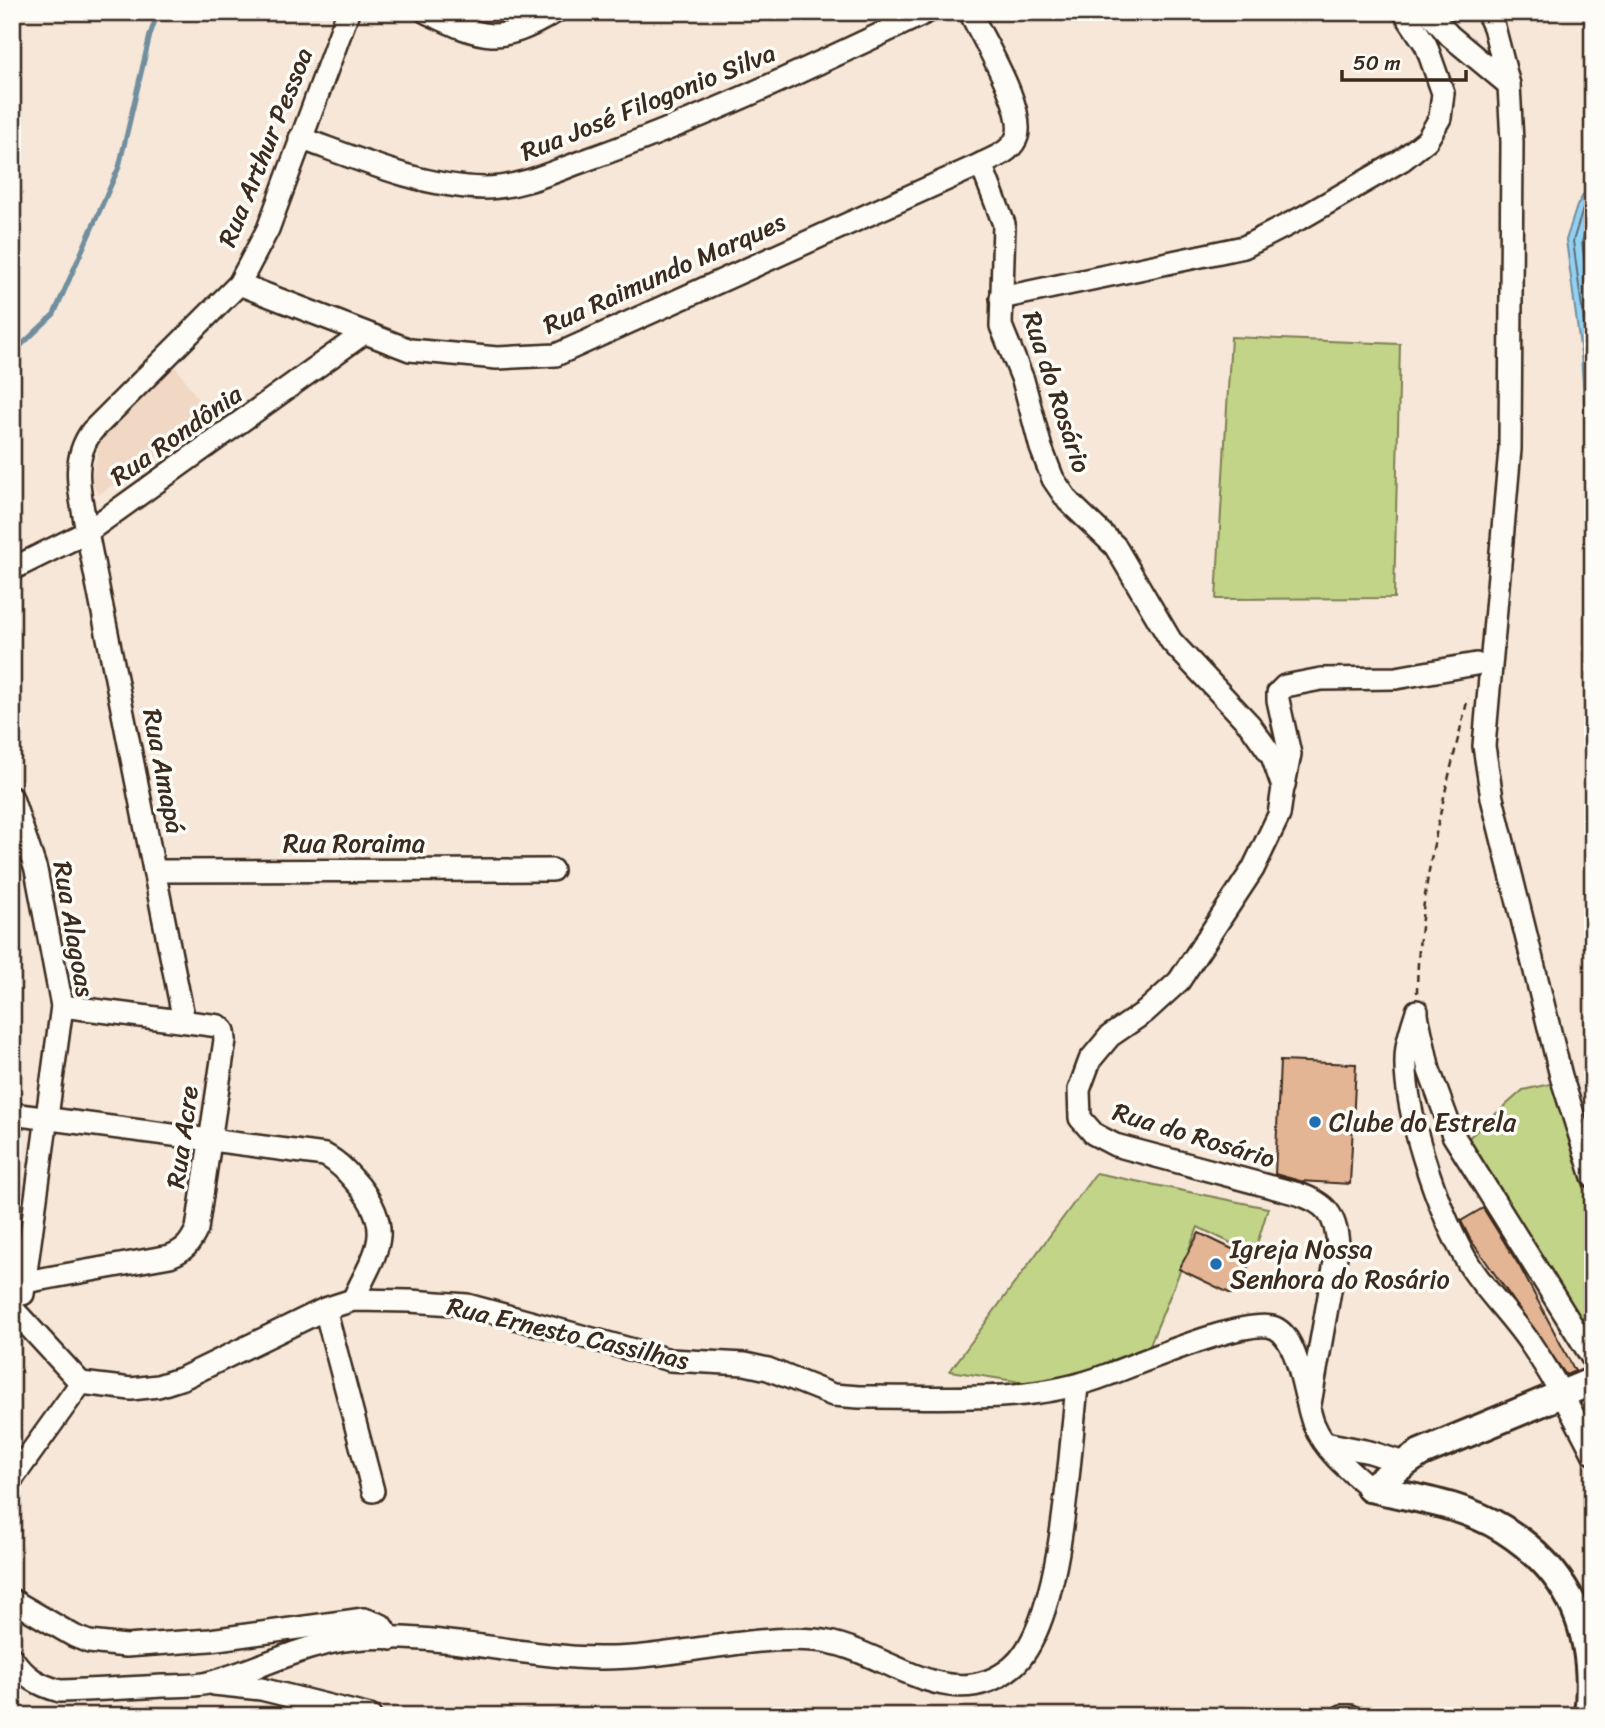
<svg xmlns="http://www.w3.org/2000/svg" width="1605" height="1728" font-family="Sriracha,sans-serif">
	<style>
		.built { fill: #f1d8c4 }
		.green { fill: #c1d488; stroke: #7e7f53; stroke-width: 2 }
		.water { fill: #92d1f3; stroke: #6f8e9e; stroke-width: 2 }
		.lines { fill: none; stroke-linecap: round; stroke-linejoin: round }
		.shore { stroke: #5e6d73; stroke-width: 2 }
		.stream { stroke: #6f8e9e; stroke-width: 5 }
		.building { fill: #e4b594; stroke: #3b2a1e; stroke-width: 2 }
		.minor-casing { stroke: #3b2a1e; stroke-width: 26 }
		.major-casing { stroke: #3b2a1e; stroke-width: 32 }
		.path { stroke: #3b2a1e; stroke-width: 2.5; stroke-dasharray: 7 5; stroke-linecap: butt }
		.minor { stroke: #fdfcf7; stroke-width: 21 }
		.major { stroke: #fdfcf7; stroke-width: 26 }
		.poi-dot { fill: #1f6fb2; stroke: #fdfcf7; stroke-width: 2.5 }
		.labels { text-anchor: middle; stroke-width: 7; stroke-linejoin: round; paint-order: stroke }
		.street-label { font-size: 26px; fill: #3b2a1e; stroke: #fdfcf7 }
		.poi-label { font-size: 26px; fill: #3b2a1e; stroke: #fdfcf7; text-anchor: start }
	</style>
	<rect width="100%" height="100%" fill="#f6e7d9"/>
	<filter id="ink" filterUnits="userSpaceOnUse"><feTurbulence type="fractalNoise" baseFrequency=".0143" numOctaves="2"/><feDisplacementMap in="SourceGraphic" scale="14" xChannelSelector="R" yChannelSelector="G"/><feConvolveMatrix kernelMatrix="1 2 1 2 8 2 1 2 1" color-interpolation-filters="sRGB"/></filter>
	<g filter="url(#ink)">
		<!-- built -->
		<polygon class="built" points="173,363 213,420 98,495 91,480 102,432"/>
		<!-- green -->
		<g class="green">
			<polygon points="1231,337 1400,344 1394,598 1216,599"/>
			<polygon points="1555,1083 1593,1190 1593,1359 1464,1142 1523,1090"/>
			<polygon points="1096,1173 1268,1208 1254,1254 1198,1227 1147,1352 1059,1388 950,1371"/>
		</g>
		<!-- water -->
		<polygon class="water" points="1593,178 1593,450 1586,431 1581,354 1566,240 1577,206"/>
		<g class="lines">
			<!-- shore -->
			<g class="shore">
				<polyline points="1593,192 1583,209 1573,241 1588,353 1593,425"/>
				<polyline points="1593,209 1582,242 1593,323"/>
			</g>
			<!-- stream -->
			<polyline class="stream" points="12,354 54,314 119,167 150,35 158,12"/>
		</g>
		<!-- building -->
		<g class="building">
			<polygon points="1280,1061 1356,1064 1350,1184 1300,1181 1275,1174"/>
			<polygon points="1483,1208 1520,1267 1575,1371 1566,1375 1470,1239 1461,1221"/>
			<polygon points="1199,1233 1253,1259 1231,1294 1179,1269"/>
		</g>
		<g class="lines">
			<defs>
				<g id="minor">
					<path d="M426 12C484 39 498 46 555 12"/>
					<polyline points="1428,12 1450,36 1509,85"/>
					<polyline points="1487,12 1494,27 1509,85 1512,142 1510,449 1484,746 1492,798 1561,1076 1593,1177"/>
					<path d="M300 138C358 159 421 187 484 188 519 188 553 172 586 160 703 119 815 65 927 12"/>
					<path d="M981 164 1004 224 1001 326 1023 380 1041 448 1053 479 1068 501 1115 546 1171 641 1250 725 1272 756 1283 787 1279 815 1253 869 1179 981 1145 1012 1110 1036 1090 1060 1079 1090 1080 1118 1094 1134 1115 1145 1298 1194C1326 1203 1336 1215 1338 1245L1310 1404"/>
					<path d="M239 284 410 350 497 358 556 355 981 164C994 158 1010 152 1016 139 1029 113 982 38 970 12"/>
					<polyline points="1001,298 1244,247 1305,216 1402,160 1427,140 1440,118 1443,93 1426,45 1404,12"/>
					<polyline points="12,569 87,532 364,333"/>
					<polyline points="1284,785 1290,754 1278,700 1278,693 1285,686 1321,679 1396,678 1476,664"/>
					<polyline points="12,798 36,870 62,1006 23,1294"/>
					<polyline points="156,871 552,870"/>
					<path d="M1417 1011C1413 1023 1409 1035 1407 1047 1399 1102 1440 1219 1470 1266 1488 1294 1514 1318 1532 1346 1556 1381 1574 1416 1593 1453"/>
					<polyline points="1417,1015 1429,1070 1453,1135 1593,1359"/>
					<path d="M184 1021 87 532C81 496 69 462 92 431L239 284 268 229 348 12"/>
					<path d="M12 1114 325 1155C340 1163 349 1174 360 1187 396 1233 374 1254 353 1300"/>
					<path d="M25 1282 170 1256C185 1250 190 1244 197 1229L225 1040 224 1031 219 1026 62 1006"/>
					<path d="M12 1308 81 1383 131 1389 158 1386 183 1378 325 1309 353 1300 410 1301 467 1305 670 1360 745 1364 768 1369 833 1395 859 1397C941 1396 1030 1405 1107 1375 1138 1364 1248 1316 1275 1328 1300 1339 1304 1402 1314 1425 1325 1451 1349 1470 1370 1488"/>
					<polyline points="325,1309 373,1491"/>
					<polyline points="1325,1443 1370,1452 1404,1463"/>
					<polyline points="12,1479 81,1383"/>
					<polyline points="12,1600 74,1636 89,1642 126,1646 210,1640 364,1619 381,1625 391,1639"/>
					<path d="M12 1658C25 1677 38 1685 60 1691 94 1690 128 1688 162 1686 178 1685 197 1687 212 1682 259 1669 304 1644 352 1639 434 1631 517 1657 599 1658 671 1659 743 1635 815 1640 881 1645 948 1720 1012 1667 1063 1625 1069 1454 1077 1387"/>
					<polyline points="214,1684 261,1689 370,1716"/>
					<polyline points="1342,1716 1351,1716"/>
				</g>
				<g id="major">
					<path d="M1370 1488C1414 1498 1465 1505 1503 1529 1573 1573 1597 1636 1588 1716"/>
					<polyline points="1370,1488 1420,1453 1593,1381"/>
				</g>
			</defs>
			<!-- minor casing -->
			<use href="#minor" class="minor-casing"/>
			<!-- major casing -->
			<use href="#major" class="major-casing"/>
			<!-- path -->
			<path class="path" d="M1417 993C1418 892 1444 796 1468 698"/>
			<!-- minor -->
			<use href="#minor" class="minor"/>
			<!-- major -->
			<use href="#major" class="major"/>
		</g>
	</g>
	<!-- markers -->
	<g class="poi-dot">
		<circle cx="1315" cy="1122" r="7"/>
		<circle cx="1216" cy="1264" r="7"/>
	</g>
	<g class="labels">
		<!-- street labels -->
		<g class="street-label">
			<text transform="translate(648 102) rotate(-22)" y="9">Rua José Filogonio Silva</text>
			<text transform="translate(265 147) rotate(-68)" y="9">Rua Arthur Pessoa</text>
			<text transform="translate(664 273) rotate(-24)" y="9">Rua Raimundo Marques</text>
			<text transform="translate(1057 392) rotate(72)" y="9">Rua do Rosário</text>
			<text transform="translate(176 435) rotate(-35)" y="9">Rua Rondônia</text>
			<text transform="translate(164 771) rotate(79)" y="9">Rua Amapá</text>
			<text x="354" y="852">Rua Roraima</text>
			<text transform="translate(74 929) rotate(80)" y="9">Rua Alagoas</text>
			<text transform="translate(1194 1135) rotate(17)" y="9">Rua do Rosário</text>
			<text transform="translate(182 1137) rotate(-82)" y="9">Rua Acre</text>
			<text transform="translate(568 1333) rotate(13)" y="9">Rua Ernesto Cassilhas</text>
		</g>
		<!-- poi labels -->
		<g class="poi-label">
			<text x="1329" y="1131">Clube do Estrela</text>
			<text x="1230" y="1258">Igreja Nossa<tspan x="1230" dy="30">Senhora do Rosário</tspan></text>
		</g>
	</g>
	<!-- margin -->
	<rect width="1605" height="1728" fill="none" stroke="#fdfcf7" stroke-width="42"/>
	<rect x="21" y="21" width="1563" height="1686" fill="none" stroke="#3b2a1e" stroke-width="2.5" filter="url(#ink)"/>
	<!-- scale -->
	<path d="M1342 70v10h124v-10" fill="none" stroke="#3b2a1e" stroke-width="3.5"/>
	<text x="1353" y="70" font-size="21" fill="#3b2a1e" stroke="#fdfcf7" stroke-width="5" paint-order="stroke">50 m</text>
</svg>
